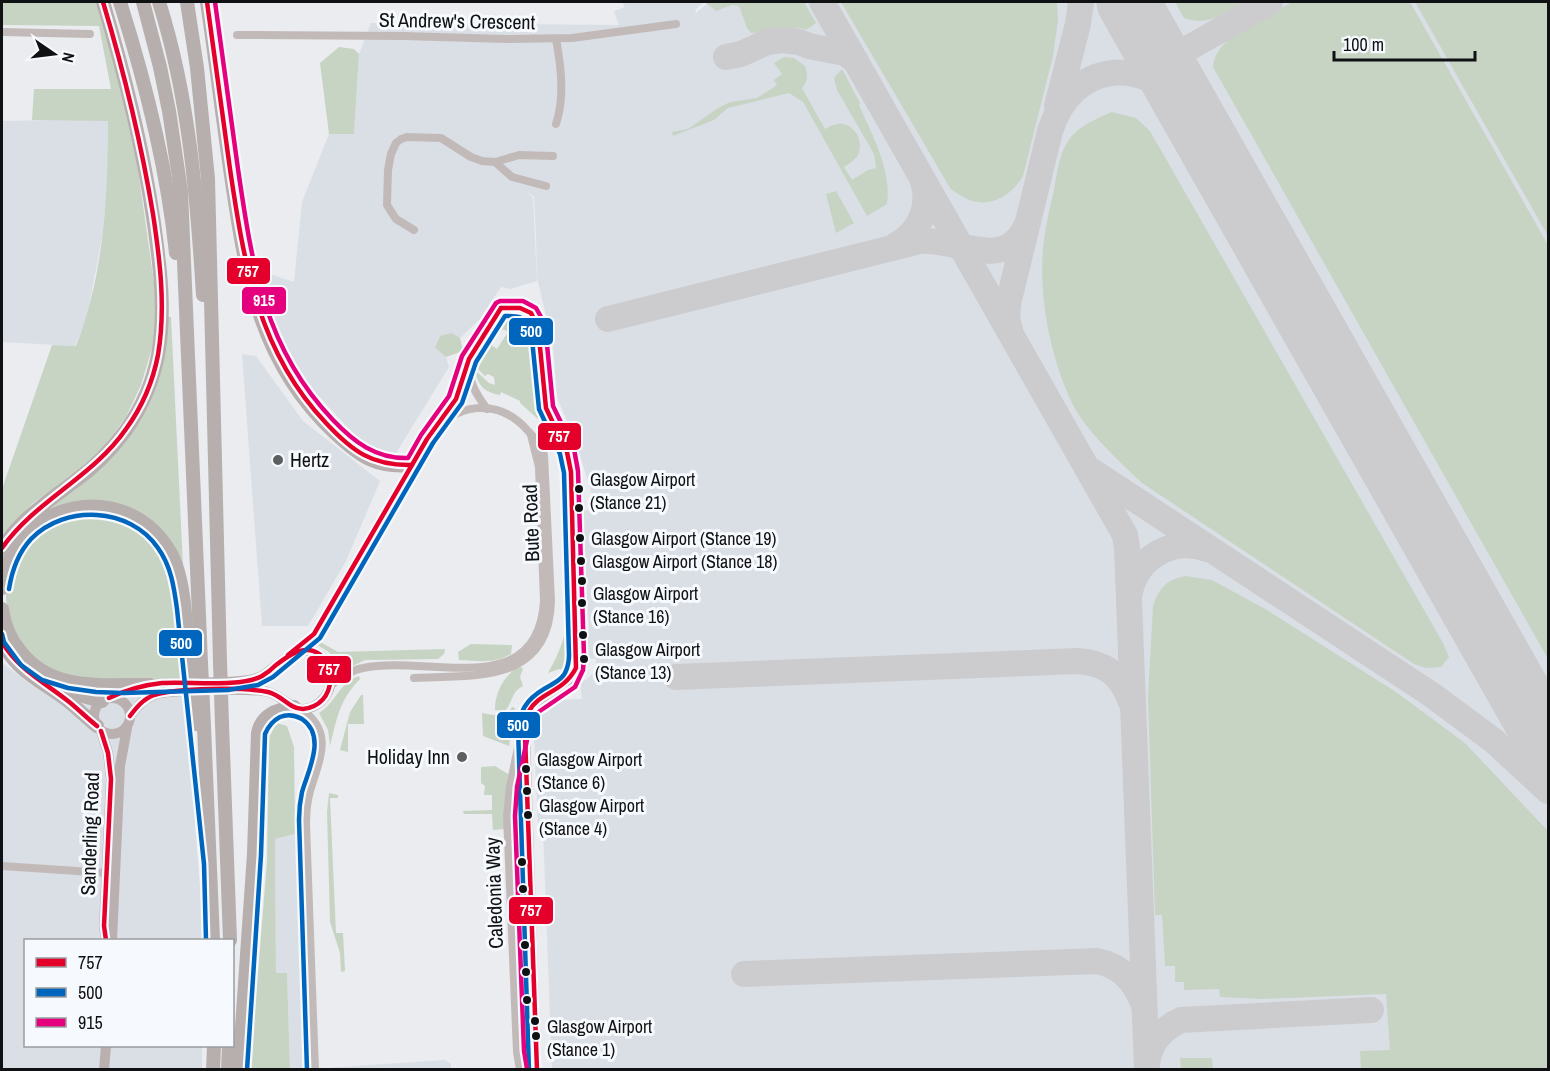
<svg xmlns="http://www.w3.org/2000/svg" width="1550" height="1071" font-family="'Archivo Narrow',sans-serif">
	<style>
		.built { fill: #dadfe6 }
		.green { fill: #c7d4c4 }
		.lines { fill: none; stroke-linecap: round; stroke-linejoin: round }
		.taxiway { stroke: #ccccce; stroke-width: 26 }
		.runway { stroke: #ccccce; stroke-width: 63 }
		.street { stroke: #c2bab9; stroke-width: 8 }
		.secondary { stroke: #bab0b0; stroke-width: 10 }
		.highway { stroke: #b7aeae; stroke-width: 14 }
		.highway-bridge { stroke: #b7aeae; stroke-width: 14 }
		.bus-1-casing { stroke: #f6f9fd; stroke-width: 9 }
		.bus-2-casing { stroke: #f6f9fd; stroke-width: 9 }
		.bus-3-casing { stroke: #f6f9fd; stroke-width: 9 }
		.bus-1 { stroke: #e4002b; stroke-width: 4.5 }
		.bus-2 { stroke: #0065bd; stroke-width: 4.5 }
		.bus-3 { stroke: #e5007d; stroke-width: 4.5 }
		.poi-dot { fill: #5c5e60; stroke: #f6f9fd; stroke-width: 2 }
		.bus-dot { fill: #101113; stroke: #f6f9fd; stroke-width: 2 }
		.labels { text-anchor: middle; stroke-width: 6; stroke-linejoin: round; paint-order: stroke }
		.bus-label { font-size: 18px; fill: #101113; stroke: #f6f9fd; text-anchor: start }
		.street-label { font-size: 20px; fill: #101113; stroke: #f6f9fd }
		.poi-label { font-size: 20px; fill: #101113; stroke: #f6f9fd; text-anchor: start }
		.line-badge { stroke: #f6f9fd; stroke-width: 2 }
		.badge-label { font-size: 16px; text-anchor: middle; font-weight: bold; fill: #fff }
	</style>
	<rect width="100%" height="100%" fill="#eaecef"/>
	<!-- built -->
	<g class="built">
		<polygon points="622,2 704,2 695,10 698,15 697,12 709,2 1548,2 1548,1069 552,1069 543,830 538,830 534,738 540,710 555,697 557,700 582,699 580,682 586,680 596,670 596,659 588,658 587,636 589,636 583,511 596,508 577,445 557,397 553,346 537,277 536,234 534,197 526,191 533,198 537,281 510,289 501,287 479,320 460,338 452,333 435,348 446,357 449,367 393,458 360,441 314,391 275,332 266,273 294,282 302,202 329,134 354,134 359,54 371,23 619,25 614,11 625,7"/>
		<polygon points="100,119 108,121 108,180 103,232 87,317 75,346 2,342 2,121"/>
		<polygon points="242,354 256,356 303,421 380,481 346,561 308,626 262,626"/>
		<polygon points="2,663 33,686 184,679 204,940 26,940 26,1046 202,1046 202,1069 2,1069"/>
		<polygon points="295,834 302,834 310,1069 290,1069 287,974 276,973 275,839"/>
		<polygon points="445,1060 451,1064 451,1069 325,1069 325,1068"/>
	</g>
	<!-- green -->
	<g class="green">
		<path d="M2 2H99L131 120 155 290V338L141 385 126 417 94 461 33 503 2 535V489L52 345 76 346C104 275 108 197 108 121L32 120 34 89H111L99 26 2 25Z"/>
		<polygon points="705,2 804,2 816,23 806,30 800,28 751,33 747,28 739,6 732,5 716,11"/>
		<path d="M841 2H1057L1058 20 1053 56 1023 176C1005 206 976 211 950 188Z"/>
		<path d="M1175 2H1245C1226 13 1207 27 1184 18Z"/>
		<path d="M1292 2H1410L1548 245V659L1213 67C1215 36 1267 16 1292 2Z"/>
		<polygon points="1415,2 1548,2 1548,236"/>
		<polygon points="339,47 354,49 359,54 354,134 329,134 320,63"/>
		<path d="M784 57 794 58 805 66C808 75 808 81 802 88L825 129C831 126 836 123 843 124 856 126 864 143 858 155 855 160 849 164 844 167L852 180 868 170 876 168 874 154 837 90 834 78 842 69 860 103 859 105C872 135 892 170 887 204L867 216 803 102 789 93 728 108 714 120 673 136 672 132 688 129 718 108 730 102 757 98 777 85 774 80 782 74 774 63Z"/>
		<path d="M1112 112 1136 118 1150 131 1443 643 1449 657 1441 667 1426 668 1414 664 1142 483C1120 462 1087 432 1073 405 1050 358 1037 292 1044 240 1046 223 1050 207 1054 190 1057 173 1059 153 1070 138 1080 125 1098 118 1112 112Z"/>
		<polygon points="836,191 854,223 836,233 826,194"/>
		<path d="M513 313C525 315 531 321 535 332L541 410 538 419 520 403V401L501 392 500 395C484 392 478 386 475 370L489 383 495 385 494 377 488 374 485 376 476 367 489 343 497 349 508 332 503 329 499 333 497 330 506 315Z"/>
		<path d="M168 317H171L183 566C163 524 128 493 77 501 64 504 51 510 38 515 96 470 149 437 164 359 166 345 166 331 168 317Z"/>
		<polygon points="452,333 460,338 463,351 446,357 435,348 440,336"/>
		<polygon points="90,511 126,519 151,536 167,558 176,585 182,678 105,682 53,673 24,649 8,616 6,597 8,577 25,541 48,522"/>
		<path d="M1185 576 1212 580 1267 610 1396 692 1465 743 1547 830 1548 1069H1361L1360 1051 1390 1050 1386 994 1261 999 1220 997 1219 989 1184 990V982H1175V966H1165L1162 915H1155L1148 697 1153 606C1159 588 1166 580 1185 576Z"/>
		<path d="M568 609H570L572 656 570 670 559 669 548 673C560 652 567 634 568 609Z"/>
		<polygon points="317,640 338,652 445,649 444,654 438,659 365,660 341,672 329,652 317,645"/>
		<path d="M471 644 512 645 511 654C495 664 478 661 459 660L458 652Z"/>
		<path d="M520 666 523 669 520 677 523 686C511 692 513 702 505 711L495 710C495 692 504 675 520 666Z"/>
		<path d="M359 676 360 679C339 700 337 719 330 746L328 730 319 713C336 703 339 682 359 676Z"/>
		<polygon points="361,695 363,695 364,724 348,724 348,752 340,750 350,712"/>
		<path d="M512 707 515 708 509 746 483 736 482 713C494 715 505 719 512 707Z"/>
		<polygon points="277,723 287,726 294,747 295,834 275,839 276,973 287,973 290,1069 250,1069 267,862 269,737"/>
		<polygon points="495,766 508,774 504,810 505,829 493,830 492,814 464,814 463,811 492,810 492,795 484,795 485,786 481,783 481,767"/>
		<polygon points="329,793 338,795 338,798 330,798 336,933 343,933 345,971 341,972 340,953 330,922 327,812"/>
		<polygon points="1180,1058 1212,1058 1213,1069 1181,1069"/>
	</g>
	<g class="lines">
		<!-- taxiway -->
		<g class="taxiway">
			<polyline points="822,2 1125,535 1127,548 1147,1070"/>
			<polyline points="1117,2 1154,47"/>
			<polyline points="726,57 741,54 767,42 782,40 799,42 809,46 845,53 856,61"/>
			<polyline points="1162,63 1270,2"/>
			<polyline points="1057,106 1078,24 1081,2"/>
			<path d="M895 246C919 233 931 208 923 181"/>
			<path d="M608 319 920 241C960 238 1006 275 1028 222"/>
			<path d="M1010 330 1007 318 1008 304 1050 131C1073 60 1143 55 1188 109"/>
			<polyline points="1092,471 1432,695 1494,741 1548,791"/>
			<path d="M1130 592C1137 557 1173 537 1207 549"/>
			<path d="M676 677 1078 661C1107 663 1121 675 1131 702"/>
			<path d="M744 974 1097 961C1121 966 1134 980 1143 1003"/>
			<path d="M1148 1059C1151 1040 1164 1028 1181 1020L1371 1010"/>
		</g>
		<!-- runway -->
		<polyline class="runway" points="1128,2 1548,743"/>
		<!-- street -->
		<g class="street">
			<polyline points="2,32 90,34"/>
			<polyline points="237,35 403,36 506,39 572,38 676,24"/>
			<path d="M556 39C561 66 565 97 556 124"/>
			<polyline points="495,162 512,177 546,186"/>
			<polyline points="414,230 396,219 387,205 388,170 391,154 396,143 401,139 407,137 441,138 471,157 482,161 495,162 519,155 553,156"/>
			<path d="M469 364C469 383 476 394 487 409"/>
			<polyline points="441,422 456,399 469,359 501,308 520,308 531,313 538,327 546,408 567,452 571,472 577,655 576,668 569,682 531,708 520,738 510,786 507,816 517,1052 520,1070"/>
			<path d="M294 651 314 634 427 439C455 402 498 396 529 432 536 440 541 444 544 455L551 601C549 684 474 675 414 678"/>
			<path d="M331 685C341 678 351 670 363 668 427 654 538 703 544 601L539 467 531 435"/>
			<path d="M301 709C335 732 319 760 310 791 307 802 306 813 306 824L315 1070"/>
			<polyline points="526,730 537,1070"/>
			<polyline points="2,866 107,873"/>
		</g>
		<!-- secondary -->
		<g class="secondary">
			<circle cx="112" cy="716" r="18"/>
			<path d="M109 698C151 674 203 687 249 680 253 679 258 678 262 676 280 665 302 635 325 660 340 677 327 707 304 709 291 710 281 695 268 692 253 688 167 690 154 695 143 699 137 707 130 716"/>
			<polyline points="101,731 108,753 111,779 104,926 106,940"/>
			<polyline points="112,940 120,766 127,728"/>
			<polyline points="104,1070 106,1046"/>
		</g>
		<!-- highway -->
		<g class="highway">
			<path d="M120 2C146 84 167 167 176 253"/>
			<polyline points="143,2 160,67 169,111 181,191 201,663"/>
			<path d="M159 2C189 97 197 196 203 295"/>
			<polyline points="187,2 197,68 208,179 220,662"/>
			<path d="M207 2C216 62 223 122 232 182 246 278 261 365 335 433 361 457 376 468 412 465"/>
			<path d="M2 548C21 519 47 502 75 481 95 467 112 449 126 430 142 407 153 382 158 355 166 312 160 266 154 223 143 148 125 75 103 2"/>
			<path d="M2 588C11 500 126 476 170 552 186 579 186 633 189 665"/>
			<path d="M2 609C4 624 10 639 20 651 52 693 103 684 150 685"/>
			<path d="M2 642C18 673 42 681 68 701 78 709 87 718 97 726"/>
			<polyline points="60,684 83,696 102,701"/>
			<polyline points="222,724 230,940"/>
			<polyline points="204,726 213,940"/>
			<polyline points="213,1070 214,1046"/>
			<polyline points="228,1070 229,1046"/>
			<path d="M239 1070 254 854 258 733C262 714 277 710 294 707"/>
		</g>
		<!-- highway-bridge -->
		<g class="highway-bridge">
			<polyline points="220,662 222,724"/>
			<polyline points="201,663 204,726"/>
			<polyline points="189,665 196,724"/>
		</g>
		<defs>
			<g id="bus-1">
				<path d="M207 2C215 58 222 113 230 169 244 263 258 352 326 423 352 451 372 466 412 465"/>
				<path d="M501 308H520L531 313 538 327 546 408 567 452 571 472 576 668C563 693 539 692 529 711 526 718 526 727 525 735L537 1070"/>
				<path d="M2 548C36 500 93 477 126 429 142 407 153 381 158 355 166 308 160 260 153 214 141 142 124 72 103 2"/>
				<path d="M2 642C19 670 44 682 68 701 78 709 87 718 97 726"/>
				<polyline points="288,655 314,634 427,439 456,399 469,359 501,308"/>
				<path d="M109 698C126 690 143 685 162 683 188 681 240 688 262 676 267 673 272 669 276 665 283 660 291 653 300 651 332 643 342 693 314 706 306 710 299 710 292 706 284 701 277 694 268 692 245 687 176 688 154 695 143 699 136 708 130 716"/>
				<polyline points="101,731 108,753 111,779 104,926 106,940"/>
			</g>
			<g id="bus-2">
				<path d="M9 589C12 570 18 553 31 539 65 504 130 507 158 548 171 566 174 587 177 609L204 864 206 940"/>
				<path d="M2 634 4 642 21 665 42 680 68 688 96 692 123 693 228 690 258 685 273 677 320 638 433 443 462 403 476 362 505 316C519 316 524 316 531 329L539 409 560 454 564 473 569 655C569 661 568 667 565 673 562 679 556 682 551 685 532 695 521 705 518 727L529 1070"/>
				<path d="M247 1070 261 855 265 734C268 727 272 721 280 717 287 714 295 715 302 719 327 736 308 771 302 792 300 801 299 810 299 820L307 1070"/>
			</g>
			<path id="bus-3" d="M215 2C223 57 230 113 238 169 252 264 264 348 333 420 354 442 376 459 408 458L421 435 449 396 462 356 496 303 500 301H523L536 308 545 324 553 406 574 449 578 471 584 656 583 670 575 687 537 713 527 740 517 787 515 816 524 1051 527 1069"/>
		</defs>
		<!-- bus-1 casing -->
		<use href="#bus-1" class="bus-1-casing"/>
		<!-- bus-2 casing -->
		<use href="#bus-2" class="bus-2-casing"/>
		<!-- bus-3 casing -->
		<use href="#bus-3" class="bus-3-casing"/>
		<!-- bus-1 -->
		<use href="#bus-1" class="bus-1"/>
		<!-- bus-2 -->
		<use href="#bus-2" class="bus-2"/>
		<!-- bus-3 -->
		<use href="#bus-3" class="bus-3"/>
	</g>
	<!-- markers -->
	<g class="poi-dot">
		<circle cx="278" cy="460" r="6"/>
		<circle cx="462" cy="757" r="6"/>
	</g>
	<g class="bus-dot">
		<circle cx="579" cy="489" r="5"/>
		<circle cx="579" cy="508" r="5"/>
		<circle cx="580" cy="538" r="5"/>
		<circle cx="581" cy="561" r="5"/>
		<circle cx="582" cy="581" r="5"/>
		<circle cx="582" cy="603" r="5"/>
		<circle cx="583" cy="635" r="5"/>
		<circle cx="584" cy="659" r="5"/>
		<circle cx="526" cy="769" r="5"/>
		<circle cx="527" cy="791" r="5"/>
		<circle cx="528" cy="815" r="5"/>
		<circle cx="522" cy="862" r="5"/>
		<circle cx="523" cy="889" r="5"/>
		<circle cx="525" cy="945" r="5"/>
		<circle cx="526" cy="972" r="5"/>
		<circle cx="527" cy="1000" r="5"/>
		<circle cx="535" cy="1021" r="5"/>
		<circle cx="536" cy="1036" r="5"/>
	</g>
	<g class="labels">
		<!-- bus labels -->
		<g class="bus-label">
			<text x="590" y="486">Glasgow Airport<tspan x="590" dy="23">(Stance 21)</tspan></text>
			<text x="591" y="545">Glasgow Airport (Stance 19)</text>
			<text x="592" y="568">Glasgow Airport (Stance 18)</text>
			<text x="593" y="600">Glasgow Airport<tspan x="593" dy="23">(Stance 16)</tspan></text>
			<text x="595" y="656">Glasgow Airport<tspan x="595" dy="23">(Stance 13)</tspan></text>
			<text x="537" y="766">Glasgow Airport<tspan x="537" dy="23">(Stance 6)</tspan></text>
			<text x="539" y="812">Glasgow Airport<tspan x="539" dy="23">(Stance 4)</tspan></text>
			<text x="547" y="1033">Glasgow Airport<tspan x="547" dy="23">(Stance 1)</tspan></text>
		</g>
		<!-- street labels -->
		<g class="street-label">
			<text transform="translate(457 21) rotate(1)" y="7">St Andrew's Crescent</text>
			<text transform="translate(531 523) rotate(-92)" y="7">Bute Road</text>
			<text transform="translate(90 834) rotate(-88)" y="7">Sanderling Road</text>
			<text transform="translate(494 893) rotate(-92)" y="7">Caledonia Way</text>
		</g>
		<!-- poi labels -->
		<g class="poi-label">
			<text x="290" y="467">Hertz</text>
			<text x="450" y="764" text-anchor="end">Holiday Inn</text>
		</g>
	</g>
	<g class="line-badge">
		<rect x="226" y="257" width="45" height="28" rx="6" fill="#e4002b"/>
		<rect x="241" y="286" width="46" height="29" rx="6" fill="#e5007d"/>
		<rect x="508" y="317" width="46" height="29" rx="6" fill="#0065bd"/>
		<rect x="537" y="422" width="45" height="29" rx="6" fill="#e4002b"/>
		<rect x="158" y="629" width="45" height="28" rx="6" fill="#0065bd"/>
		<rect x="306" y="655" width="46" height="29" rx="6" fill="#e4002b"/>
		<rect x="496" y="711" width="45" height="28" rx="6" fill="#0065bd"/>
		<rect x="508" y="896" width="46" height="29" rx="6" fill="#e4002b"/>
	</g>
	<g class="badge-label">
		<text x="248" y="277">757</text>
		<text x="264" y="306">915</text>
		<text x="531" y="337">500</text>
		<text x="559" y="442">757</text>
		<text x="181" y="649">500</text>
		<text x="329" y="675">757</text>
		<text x="518" y="731">500</text>
		<text x="531" y="916">757</text>
	</g>
	<!-- border -->
	<rect width="1550" height="1071" fill="none" stroke="#101113" stroke-width="6"/>
	<!-- legend -->
	<rect x="24" y="939" width="210" height="108" fill="#f6f9fd" stroke="#9a9c9f" stroke-width="1.5"/>
	<rect x="36" y="958" width="30" height="9" fill="#e4002b" stroke="#9a9c9f" stroke-width="1.5"/>
	<text x="78" y="969" font-size="18" fill="#101113">757</text>
	<rect x="36" y="988" width="30" height="9" fill="#0065bd" stroke="#9a9c9f" stroke-width="1.5"/>
	<text x="78" y="999" font-size="18" fill="#101113">500</text>
	<rect x="36" y="1018" width="30" height="9" fill="#e5007d" stroke="#9a9c9f" stroke-width="1.5"/>
	<text x="78" y="1029" font-size="18" fill="#101113">915</text>
	<!-- north arrow -->
	<g transform="translate(54 54) rotate(104)" stroke="#f6f9fd" stroke-width="4.5" paint-order="stroke">
	<path d="M0-4.5L10 22L0 15L-10 22Z" fill="#101113"/>
	<text y="-9" font-size="16" font-weight="bold" text-anchor="middle" fill="#101113">N</text>
	</g>
	<!-- scale -->
	<path d="M1334 51v9h141v-9" fill="none" stroke="#101113" stroke-width="3"/>
	<text x="1343" y="51" font-size="18" fill="#101113" stroke="#f6f9fd" stroke-width="4.5" paint-order="stroke">100 m</text>
</svg>
